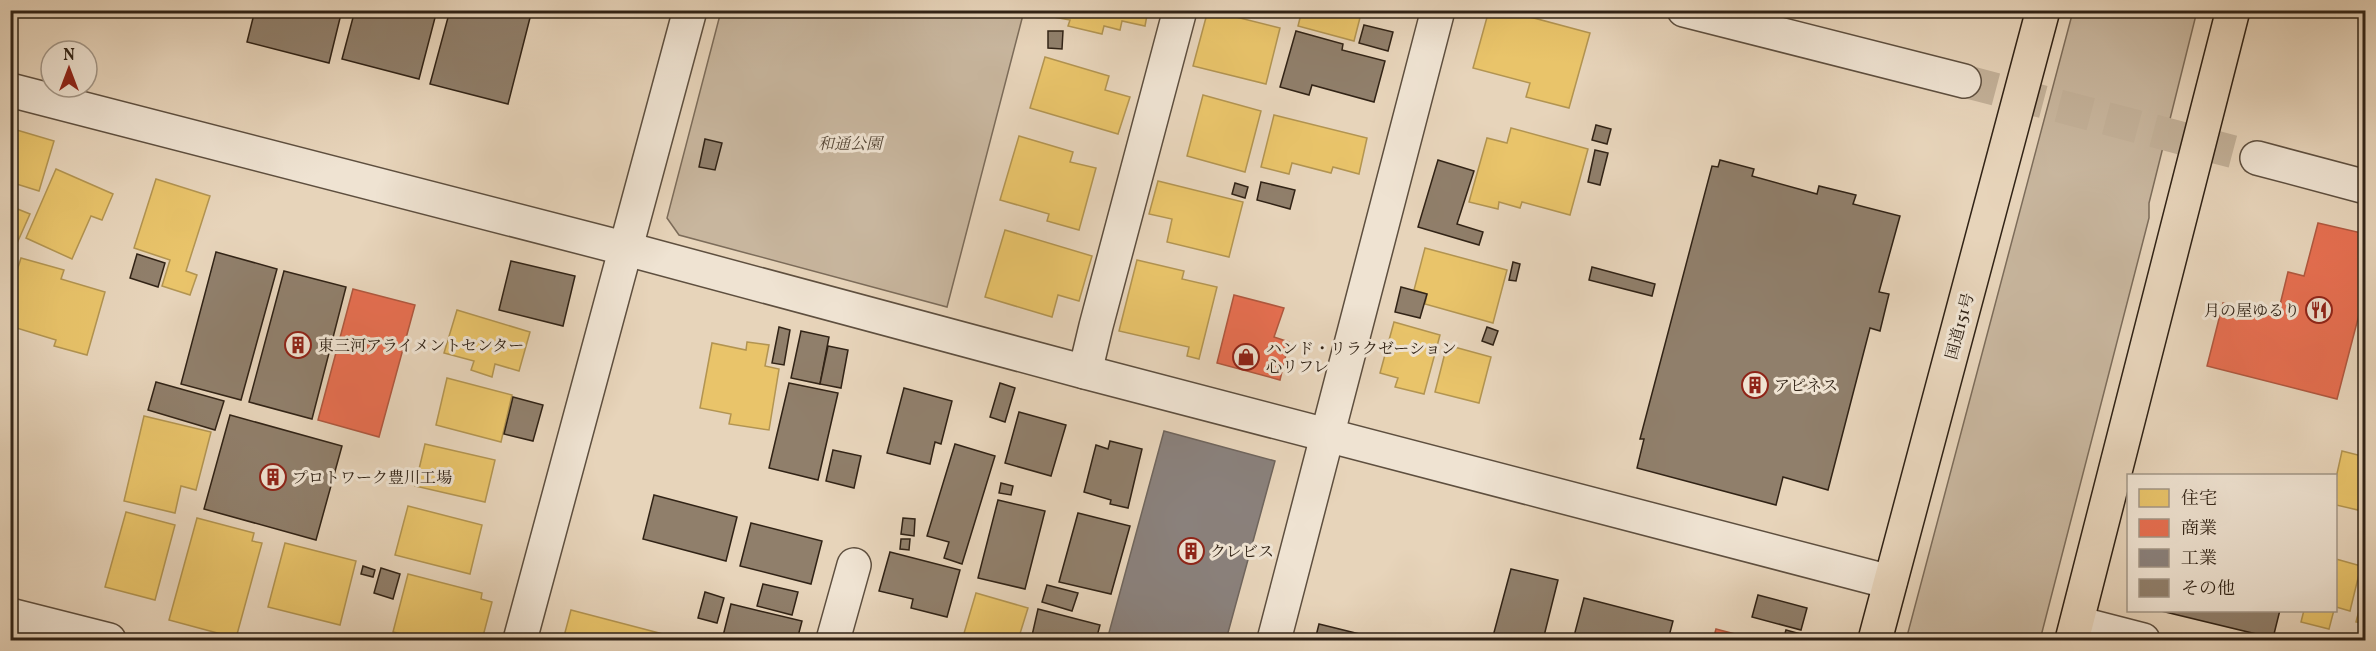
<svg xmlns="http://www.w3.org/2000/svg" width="2376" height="651" font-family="Vollkorn,'Noto Serif JP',serif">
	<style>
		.green { fill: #c8b69e; stroke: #7c6c5a; stroke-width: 1.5 }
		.homes { fill: #e9c46a; stroke: #b29451; stroke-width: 1.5 }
		.shops { fill: #e76f51; stroke: #b0583f; stroke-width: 1.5 }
		.industry { fill: #8a817c; stroke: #6f655d; stroke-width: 1.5 }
		.building { fill: #907f6b; stroke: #312316; stroke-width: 1.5 }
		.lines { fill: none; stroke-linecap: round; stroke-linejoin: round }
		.minor-tunnel { stroke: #c3b199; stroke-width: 33; stroke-dasharray: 33 16; stroke-linecap: butt }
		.minor-casing { stroke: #5e4f3f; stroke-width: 36 }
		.highway-casing { stroke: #312316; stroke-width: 36 }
		.minor { stroke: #efe3d2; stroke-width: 33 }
		.highway { stroke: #e7d4ba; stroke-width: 33 }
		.labels { text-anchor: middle; stroke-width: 6; stroke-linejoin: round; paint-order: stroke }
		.park-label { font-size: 16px; font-style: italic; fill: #574838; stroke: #efe3d2 }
		.poi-label { font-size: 16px; fill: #312316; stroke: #efe3d2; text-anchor: start }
		.street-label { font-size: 16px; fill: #312316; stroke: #efe3d2 }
	</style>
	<rect width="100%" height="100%" fill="#e7d4ba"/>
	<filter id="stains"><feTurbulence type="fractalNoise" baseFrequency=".00333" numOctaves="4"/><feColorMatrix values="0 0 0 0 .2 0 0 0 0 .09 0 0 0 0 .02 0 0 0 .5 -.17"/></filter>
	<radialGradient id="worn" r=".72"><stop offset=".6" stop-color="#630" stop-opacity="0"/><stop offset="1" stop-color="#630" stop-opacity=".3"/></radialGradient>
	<!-- green -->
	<g class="green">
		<polygon points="721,11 1024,11 947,307 679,235 667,218"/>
		<polygon points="2073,11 2197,11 2149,203 2149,218 2040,640 1906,640"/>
	</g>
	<!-- homes -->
	<g class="homes">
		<polygon points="1055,10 1148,10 1145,26 1122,21 1120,30 1104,26 1102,34 1068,26 1070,20 1053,17"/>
		<polygon points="1208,10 1280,28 1266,84 1193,66"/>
		<polygon points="1302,10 1362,10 1354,41 1298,26"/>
		<polygon points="1489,10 1504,10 1590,33 1569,108 1526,97 1530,83 1473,68"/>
		<polygon points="1045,57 1109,76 1105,90 1130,97 1118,134 1030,108"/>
		<polygon points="1203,95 1261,111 1245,172 1187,156"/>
		<polygon points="1274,115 1367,138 1359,174 1333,167 1331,173 1292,163 1289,174 1261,167"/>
		<polygon points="10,128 54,141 39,191 10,182"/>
		<polygon points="1511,128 1588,149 1570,215 1522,202 1520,208 1499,202 1498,209 1469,202 1487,138 1507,143"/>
		<polygon points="1019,136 1073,152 1070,162 1096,168 1079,230 1047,221 1049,214 1000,200"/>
		<polygon points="56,169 113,194 102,220 91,216 72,259 26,238"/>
		<polygon points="156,179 210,196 186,271 197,275 190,295 162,286 170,260 134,248"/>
		<polygon points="1158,181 1243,202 1229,257 1167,242 1172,219 1149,214"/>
		<polygon points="10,206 30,214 10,259"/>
		<polygon points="1005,230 1092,256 1079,301 1058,295 1052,317 985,297"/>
		<polygon points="1425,248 1507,270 1493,323 1425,304 1427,294 1414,290"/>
		<polygon points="21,258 64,270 61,279 105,292 87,355 54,346 56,340 10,326 10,293"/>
		<polygon points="1137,260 1184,271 1182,279 1217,287 1199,359 1187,356 1189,347 1119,331"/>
		<polygon points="457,310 530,332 519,371 495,364 492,377 471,370 474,361 444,353"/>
		<polygon points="1394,322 1440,335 1424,394 1395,387 1398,378 1380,373"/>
		<polygon points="747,342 769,345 765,366 779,369 769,430 729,424 731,414 700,408 712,343 746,350"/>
		<polygon points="1447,345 1491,357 1479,403 1435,392"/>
		<polygon points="447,378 512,395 501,442 436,425"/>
		<polygon points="144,416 211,432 196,490 181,486 175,513 124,501"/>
		<polygon points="425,444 495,460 485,502 415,486"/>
		<polygon points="2342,451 2366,457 2366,501 2361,500 2358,510 2336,505 2336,478"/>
		<polygon points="408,506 482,525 470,574 395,555"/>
		<polygon points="126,512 175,525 155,600 105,587"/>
		<polygon points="197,518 254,533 252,541 262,543 236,638 169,620"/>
		<polygon points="285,543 356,561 340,625 268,607"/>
		<polygon points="2336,559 2361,566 2350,611 2336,607"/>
		<polygon points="408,574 482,593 481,599 492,602 482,640 424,640 393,632"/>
		<polygon points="2366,584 2366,624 2356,622"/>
		<polygon points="976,593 1028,608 1018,640 962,640"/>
		<polygon points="571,610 686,640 563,640"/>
		<polygon points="2304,610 2334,610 2329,629 2301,622"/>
	</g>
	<!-- shops -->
	<g class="shops">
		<polygon points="2318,223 2366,234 2366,288 2337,399 2207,366 2223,303 2277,317 2288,272 2304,276"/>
		<polygon points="353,289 415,305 379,437 318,420"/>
		<polygon points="1234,295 1284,308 1274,337 1289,342 1280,380 1217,363"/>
		<polygon points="1716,629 1758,640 1713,640"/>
	</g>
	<!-- industry -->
	<polygon class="industry" points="1164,431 1275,461 1226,640 1107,640"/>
	<!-- building -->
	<g class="building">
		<polygon points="255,10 342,10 329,63 247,42"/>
		<polygon points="355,10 437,10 419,79 342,59"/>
		<polygon points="450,10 532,10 508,104 430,84"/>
		<polygon points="1364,25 1393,32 1388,51 1359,43"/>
		<polygon points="1048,31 1063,31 1062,49 1048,48"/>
		<polygon points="1296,31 1343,44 1342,50 1385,61 1374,102 1312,85 1309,95 1280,87"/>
		<polygon points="1596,125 1611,129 1607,144 1592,140"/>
		<polygon points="705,139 722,143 715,170 699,167"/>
		<polygon points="1595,150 1608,153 1600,185 1588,182"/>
		<polygon points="1438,160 1474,171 1457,224 1483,232 1479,245 1418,227"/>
		<polygon points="1720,160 1754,169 1752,176 1817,194 1819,186 1856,195 1853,204 1900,216 1879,292 1889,294 1880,331 1870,328 1828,490 1783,477 1776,505 1637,468 1644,439 1640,439 1712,166 1718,167"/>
		<polygon points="1261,182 1295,190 1290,209 1257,200"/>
		<polygon points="1235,183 1248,187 1245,198 1232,194"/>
		<polygon points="216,252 277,269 241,400 181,384"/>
		<polygon points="137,254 165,263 158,287 130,278"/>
		<polygon points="511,261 575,276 563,326 499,310"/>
		<polygon points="1513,262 1520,264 1516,281 1509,280"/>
		<polygon points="1592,267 1655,284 1652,296 1589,280"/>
		<polygon points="284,271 346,287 312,419 249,402"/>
		<polygon points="1401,287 1427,294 1420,318 1395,312"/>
		<polygon points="779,327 790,330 784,365 772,363"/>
		<polygon points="1487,327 1498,331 1493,345 1482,341"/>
		<polygon points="801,331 829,337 820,384 791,378"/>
		<polygon points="828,346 848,350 841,388 820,384"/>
		<polygon points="156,382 224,401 215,430 148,410"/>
		<polygon points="789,383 838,393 818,480 769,468"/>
		<polygon points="1000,383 1015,388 1005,422 990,417"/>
		<polygon points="904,388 952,401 941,444 935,442 930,464 887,453"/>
		<polygon points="513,397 543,405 533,441 504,434"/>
		<polygon points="1019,412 1066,425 1051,476 1005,463"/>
		<polygon points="230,415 342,446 316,540 204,509"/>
		<polygon points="1110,441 1142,449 1128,508 1110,504 1111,500 1084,492 1096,445 1108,449"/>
		<polygon points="955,444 995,456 962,564 944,558 949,542 927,536"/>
		<polygon points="833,450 861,456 854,488 826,481"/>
		<polygon points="1001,483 1013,486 1011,495 999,493"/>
		<polygon points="654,495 737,517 726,561 643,539"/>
		<polygon points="998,500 1045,511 1025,589 978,578"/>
		<polygon points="1078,513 1130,526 1111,594 1059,582"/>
		<polygon points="903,518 915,519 914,536 901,534"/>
		<polygon points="751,523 822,541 811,584 740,566"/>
		<polygon points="901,539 910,539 909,550 900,549"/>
		<polygon points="890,552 960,570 947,617 911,608 913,599 879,591"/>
		<polygon points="363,566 375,570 373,577 361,574"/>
		<polygon points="381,568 400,574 393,599 374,593"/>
		<polygon points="1511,569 1558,580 1543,640 1492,640"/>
		<polygon points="763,584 798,592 792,615 757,606"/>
		<polygon points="1047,585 1078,593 1072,611 1042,602"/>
		<polygon points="705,592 724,598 717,623 698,618"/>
		<polygon points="1758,595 1807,608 1801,630 1752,617"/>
		<polygon points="1584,598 1673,621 1668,640 1573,640"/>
		<polygon points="731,604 802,621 797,640 722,640"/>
		<polygon points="1038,609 1100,625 1096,640 1031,640"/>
		<polygon points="2157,610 2280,610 2273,638"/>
		<polygon points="1319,624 1384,640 1315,640"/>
		<polygon points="1786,630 1808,636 1807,640 1783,640"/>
	</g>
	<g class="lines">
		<!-- minor-tunnel -->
		<polyline class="minor-tunnel" points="1964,81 2257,158"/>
		<defs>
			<g id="minor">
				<polyline points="1684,10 1964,81"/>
				<polyline points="10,90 627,249 1085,372 1890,582"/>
				<polyline points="2257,158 2366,187"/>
				<polyline points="1085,372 1096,326 1180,10"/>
				<polyline points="10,615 109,640"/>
				<polyline points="2077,623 2143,640"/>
				<polyline points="520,640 690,10"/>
				<polyline points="833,640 854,565"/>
				<polyline points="1274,640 1438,10"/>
			</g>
			<g id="highway">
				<polyline points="1875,640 2043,10"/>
				<polyline points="2072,640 2233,10"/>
			</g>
		</defs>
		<!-- minor casing -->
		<use href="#minor" class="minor-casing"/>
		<!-- highway casing -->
		<use href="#highway" class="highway-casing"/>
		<!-- minor -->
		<use href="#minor" class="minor"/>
		<!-- highway -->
		<use href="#highway" class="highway"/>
	</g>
	<!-- icons -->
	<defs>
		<symbol id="restaurant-ring" viewBox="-11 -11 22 22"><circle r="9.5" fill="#efe3d2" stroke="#8f2418" stroke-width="1.5"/><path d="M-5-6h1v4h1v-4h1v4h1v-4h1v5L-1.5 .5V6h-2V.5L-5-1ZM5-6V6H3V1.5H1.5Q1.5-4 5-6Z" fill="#8f2418"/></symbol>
		<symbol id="building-ring" viewBox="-11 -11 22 22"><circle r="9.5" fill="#efe3d2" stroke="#8f2418" stroke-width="1.5"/><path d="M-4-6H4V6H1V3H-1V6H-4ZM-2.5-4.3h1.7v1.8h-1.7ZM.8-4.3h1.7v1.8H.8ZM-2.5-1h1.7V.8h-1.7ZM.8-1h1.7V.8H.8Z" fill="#8f2418"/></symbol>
		<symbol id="shop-ring" viewBox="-11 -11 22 22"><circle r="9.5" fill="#efe3d2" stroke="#8f2418" stroke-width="1.5"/><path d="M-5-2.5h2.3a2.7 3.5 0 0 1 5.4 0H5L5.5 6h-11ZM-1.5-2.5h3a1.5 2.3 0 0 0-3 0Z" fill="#8f2418"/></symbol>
	</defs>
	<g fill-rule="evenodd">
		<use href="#restaurant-ring" x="2304" y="295" width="30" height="30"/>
		<use href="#building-ring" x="283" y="330" width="30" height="30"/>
		<use href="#shop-ring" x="1231" y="342" width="30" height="30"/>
		<use href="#building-ring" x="1740" y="370" width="30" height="30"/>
		<use href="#building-ring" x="258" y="462" width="30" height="30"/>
		<use href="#building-ring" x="1176" y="536" width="30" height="30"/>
	</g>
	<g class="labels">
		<!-- park labels -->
		<g class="park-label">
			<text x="850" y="149">和通公園</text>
		</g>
		<!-- poi labels -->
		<g class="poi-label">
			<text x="2300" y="316" text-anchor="end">月の屋ゆるり</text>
			<text x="318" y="351">東三河アライメントセンター</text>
			<text x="1266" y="354">ハンド・リラクゼーション<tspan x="1266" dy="18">心リフレ</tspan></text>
			<text x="1774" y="391">アピネス</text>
			<text x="292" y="483">プロトワーク豊川工場</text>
			<text x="1210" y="557">クレビス</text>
		</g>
		<!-- street labels -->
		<g class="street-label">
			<text transform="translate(1959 326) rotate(-75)" y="6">国道151号</text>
		</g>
	</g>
	<!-- margin -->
	<rect width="2376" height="651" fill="none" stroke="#e7d4ba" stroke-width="36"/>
	<rect x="12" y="12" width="2352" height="627" fill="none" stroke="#312316" stroke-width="3"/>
	<rect x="18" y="18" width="2340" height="615" fill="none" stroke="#312316" stroke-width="1.5"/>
	<!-- legend -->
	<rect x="2127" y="474" width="210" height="138" fill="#efe3d2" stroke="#a39687" stroke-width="1.5"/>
	<rect x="2139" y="489" width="30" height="18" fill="#e9c46a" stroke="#a39687" stroke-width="1.5"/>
	<text x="2181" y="504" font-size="18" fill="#312316">住宅</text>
	<rect x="2139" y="519" width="30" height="18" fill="#e76f51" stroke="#a39687" stroke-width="1.5"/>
	<text x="2181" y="534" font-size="18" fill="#312316">商業</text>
	<rect x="2139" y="549" width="30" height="18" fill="#8a817c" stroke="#a39687" stroke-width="1.5"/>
	<text x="2181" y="564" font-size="18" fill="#312316">工業</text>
	<rect x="2139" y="579" width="30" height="18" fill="#907f6b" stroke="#a39687" stroke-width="1.5"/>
	<text x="2181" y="594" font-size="18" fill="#312316">その他</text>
	<!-- north arrow -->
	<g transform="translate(69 69)"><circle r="28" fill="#efe3d2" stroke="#a39687" stroke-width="1.5"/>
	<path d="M0-4.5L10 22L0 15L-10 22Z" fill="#8f2418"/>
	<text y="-9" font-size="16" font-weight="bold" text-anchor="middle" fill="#312316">N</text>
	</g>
	<rect width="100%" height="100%" filter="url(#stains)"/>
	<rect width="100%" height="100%" fill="url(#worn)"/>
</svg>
